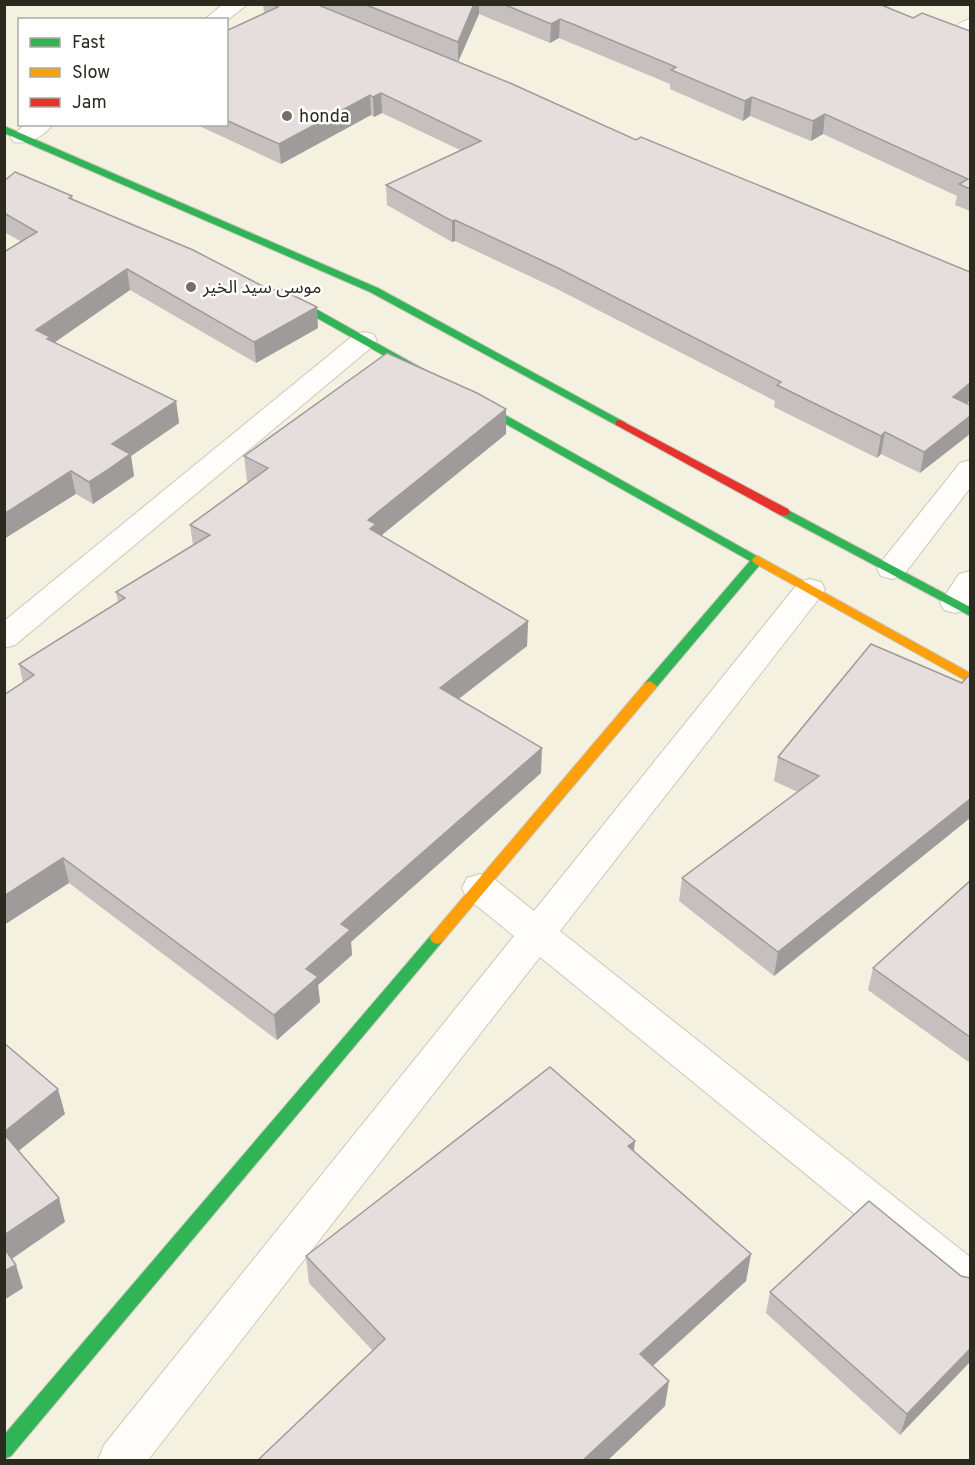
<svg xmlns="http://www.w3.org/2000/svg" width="975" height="1465" font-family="Overpass,'Noto Sans Arabic',sans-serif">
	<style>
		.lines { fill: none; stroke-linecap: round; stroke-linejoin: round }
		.street-casing { stroke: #cbc8bb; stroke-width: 2 }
		.fast-casing { stroke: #cbc8bb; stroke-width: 2 }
		.slow-casing { stroke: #cbc8bb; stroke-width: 2 }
		.jam-casing { stroke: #cbc8bb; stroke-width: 2 }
		.street { fill: #fefdfa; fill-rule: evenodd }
		.fast { fill: #30b455; fill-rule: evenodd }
		.slow { fill: #ff9f0a; fill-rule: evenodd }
		.jam { fill: #e5322d; fill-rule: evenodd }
		.wall { fill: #c5bfbe }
		.shaded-wall { fill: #a09b9b }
		.building { fill: #e5dedd; stroke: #a09b9b; stroke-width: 1.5 }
		.poi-dot { fill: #727062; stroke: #fff; stroke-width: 2 }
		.labels { text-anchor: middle; stroke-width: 5; stroke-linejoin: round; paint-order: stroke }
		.far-poi-label { font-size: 18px; fill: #2c2a1e; stroke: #fff; text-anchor: start }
	</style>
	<rect width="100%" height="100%" fill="#f5f1e0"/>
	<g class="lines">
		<defs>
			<g id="street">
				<polygon points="223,4 248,4 226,21 204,20"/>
				<path d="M970 19V36L959 41 951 40 948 35C954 27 961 21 970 19Z"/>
				<path d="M26 124H53C45 136 28 145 14 142L10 137Z"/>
				<polygon points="364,332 373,334 377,340 373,346 15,645 4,648 4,621 355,334"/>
				<polygon points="970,460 970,488 903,576 892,579 881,576 877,569 881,562 960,463"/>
				<polygon points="970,571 970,603 966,610 955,613 944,610 940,603 959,574"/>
				<polygon points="810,579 821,582 825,589 821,596 560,931 970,1257 970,1301 955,1296 540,957 148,1460 98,1460 104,1445 514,936 467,898 462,888 467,878 480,874 493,878 534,911 799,582"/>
			</g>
			<g id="fast">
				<polygon points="4,126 378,288 626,423 620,426 616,425 370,292 4,133"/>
				<polygon points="277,293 316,309 764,560 655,689 645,689 643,686 645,683 750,561 308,313 273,298 273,294"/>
				<polygon points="784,508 970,607 970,616 780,515 778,512 780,509"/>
				<polygon points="437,932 442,934 444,938 442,942 11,1456 4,1459 4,1435 432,934"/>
			</g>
			<g id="slow">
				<polygon points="758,556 970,673 970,683 754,563 752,560 754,557"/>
				<polygon points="650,681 657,686 655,689 442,942 437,944 432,942 430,938 432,934 645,683"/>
			</g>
			<polygon id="jam" points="620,420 788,509 790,512 788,515 780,515 616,425 616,421"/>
		</defs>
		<!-- street casing -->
		<use href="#street" class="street-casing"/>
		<!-- fast casing -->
		<use href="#fast" class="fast-casing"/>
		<!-- slow casing -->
		<use href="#slow" class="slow-casing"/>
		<!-- jam casing -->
		<use href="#jam" class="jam-casing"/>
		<!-- street -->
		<use href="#street" class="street"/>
		<!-- fast -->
		<use href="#fast" class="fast"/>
		<!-- slow -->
		<use href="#slow" class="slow"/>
		<!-- jam -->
		<use href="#jam" class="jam"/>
	</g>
	<!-- wall -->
	<g class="wall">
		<polygon points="263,4 316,4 967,404 920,473 881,454 877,458 774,407 775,401 557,289 455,241 452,242 387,205 386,185 460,150 382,113 374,117 371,115 281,164 195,124 226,124 226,31 264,13"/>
		<polygon points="318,4 879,4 913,18 970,31 970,211 955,205 957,196 823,134 811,141 750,116 743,121 670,89 670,84 559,38 550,43 479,14 458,62"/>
		<polygon points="4,181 72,196 73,200 318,328 256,363 130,290 54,342 176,401 179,423 131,456 134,476 93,504 76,494 22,242 4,232"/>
		<polygon points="506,409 506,434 381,535 528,621 527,646 459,699 541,773 351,942 352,955 318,985 320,1002 277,1040 69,883 4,925 4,695 23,682 19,664 118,602 116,592 193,545 190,525 249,482 247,481 244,456"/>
		<polygon points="970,677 970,818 774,976 679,901 682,878 798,792 774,781 778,757 962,683"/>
		<polygon points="970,881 970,1063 868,990 873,968"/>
		<polygon points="634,1152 751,1254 746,1281 653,1366 665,1406 607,1461 257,1461 373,1351 309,1283 306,1256"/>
		<polygon points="961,1276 900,1435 766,1313 770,1292"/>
	</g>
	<!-- shaded-wall -->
	<g class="shaded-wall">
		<polygon points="474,4 479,4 479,14 458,62 458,42"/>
		<polygon points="560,19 559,38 550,43 551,24"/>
		<polygon points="381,93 382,113 374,117 373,97"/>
		<polygon points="370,95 371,115 281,164 279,144"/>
		<polygon points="752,97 750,116 743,121 745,101"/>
		<polygon points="825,114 823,134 811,141 813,121"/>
		<polygon points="455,220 455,241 452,242 452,221"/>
		<polygon points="127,269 130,290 51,345 36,330"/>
		<polygon points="317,307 318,328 256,363 254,342"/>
		<polygon points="970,383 970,401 948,418 953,397"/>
		<polygon points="176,401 179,423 131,456 134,476 93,504 89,482 112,444"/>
		<polygon points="506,409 506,434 377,539 371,554 368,520"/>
		<polygon points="970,416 970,434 920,473 924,452"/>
		<polygon points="885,432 881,454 877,458 881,436"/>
		<polygon points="71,471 76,494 4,539 4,514"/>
		<polygon points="528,621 527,646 440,713 440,688"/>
		<polygon points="542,748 541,773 351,942 352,955 318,985 320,1002 277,1040 274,1015 306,969 341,924"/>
		<polygon points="970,799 970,818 774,976 778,952"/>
		<polygon points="63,858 69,883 4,925 4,896"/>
		<polygon points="58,1089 65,1114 11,1157 4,1135 4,1132"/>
		<polygon points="635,1141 632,1169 628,1146"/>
		<polygon points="59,1198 65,1222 6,1263 4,1257 4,1235"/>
		<polygon points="751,1254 746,1281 637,1380 640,1354"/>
		<polygon points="16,1265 23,1288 4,1300 4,1271"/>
		<polygon points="970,1349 970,1362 900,1435 907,1414"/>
		<polygon points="669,1381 665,1406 607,1461 582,1461"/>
	</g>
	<!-- building -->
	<g class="building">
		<polygon points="272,4 316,4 510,83 636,140 641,137 970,272 970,383 953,397 970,405 970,416 924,452 885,432 881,436 777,385 781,382 558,268 455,220 452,221 386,185 481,141 381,93 373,97 370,95 279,144 226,120 226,31 278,7"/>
		<polygon points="364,4 474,4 458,42"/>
		<polygon points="503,4 879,4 913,18 922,13 970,31 970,189 959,184 968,179 825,114 813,121 752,97 745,101 671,70 676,67 575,25 560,19 551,24"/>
		<polygon points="15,172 72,196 69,198 193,250 272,291 278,288 317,307 254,342 127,269 36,330 50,337 47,339 176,401 112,444 130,454 106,471 89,482 71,471 4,514 4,252 37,232 4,213 4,181"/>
		<polygon points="387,353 477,393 506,409 368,520 376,524 370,529 528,621 440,688 542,748 341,924 350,930 306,969 318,977 274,1015 63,858 4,896 4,695 34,675 19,664 125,598 116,592 210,535 190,525 268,468 244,456"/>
		<polygon points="871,644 962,683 968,676 970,677 970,799 778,952 682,878 819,776 778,757"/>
		<polygon points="970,881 970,1037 873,968"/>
		<polygon points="4,1043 58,1089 4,1132"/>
		<polygon points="550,1067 635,1141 628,1146 751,1254 640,1354 669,1381 582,1461 257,1461 385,1339 306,1256"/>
		<polygon points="4,1134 59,1198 4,1235"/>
		<polygon points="869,1201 961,1276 970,1278 970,1349 907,1414 770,1292"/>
		<polygon points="4,1248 16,1265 4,1271"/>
	</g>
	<!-- markers -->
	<g class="poi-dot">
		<circle cx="287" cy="116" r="6"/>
		<circle cx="191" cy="287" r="6"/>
	</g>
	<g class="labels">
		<!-- far-poi labels -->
		<g class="far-poi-label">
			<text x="299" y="122">honda</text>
			<text x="203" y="293">موسى سيد الخير</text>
		</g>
	</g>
	<!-- border -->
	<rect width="975" height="1465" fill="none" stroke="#2c2a1e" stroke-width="12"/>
	<!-- legend -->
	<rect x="18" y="18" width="210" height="108" fill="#ffffff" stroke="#abaaa5" stroke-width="1.5"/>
	<rect x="30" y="38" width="30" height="9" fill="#30b455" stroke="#abaaa5" stroke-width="1.5"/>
	<text x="72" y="48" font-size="18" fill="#2c2a1e">Fast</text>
	<rect x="30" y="68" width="30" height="9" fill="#ff9f0a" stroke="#abaaa5" stroke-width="1.5"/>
	<text x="72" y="78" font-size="18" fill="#2c2a1e">Slow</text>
	<rect x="30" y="98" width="30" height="9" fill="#e5322d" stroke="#abaaa5" stroke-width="1.5"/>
	<text x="72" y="108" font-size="18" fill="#2c2a1e">Jam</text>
</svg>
